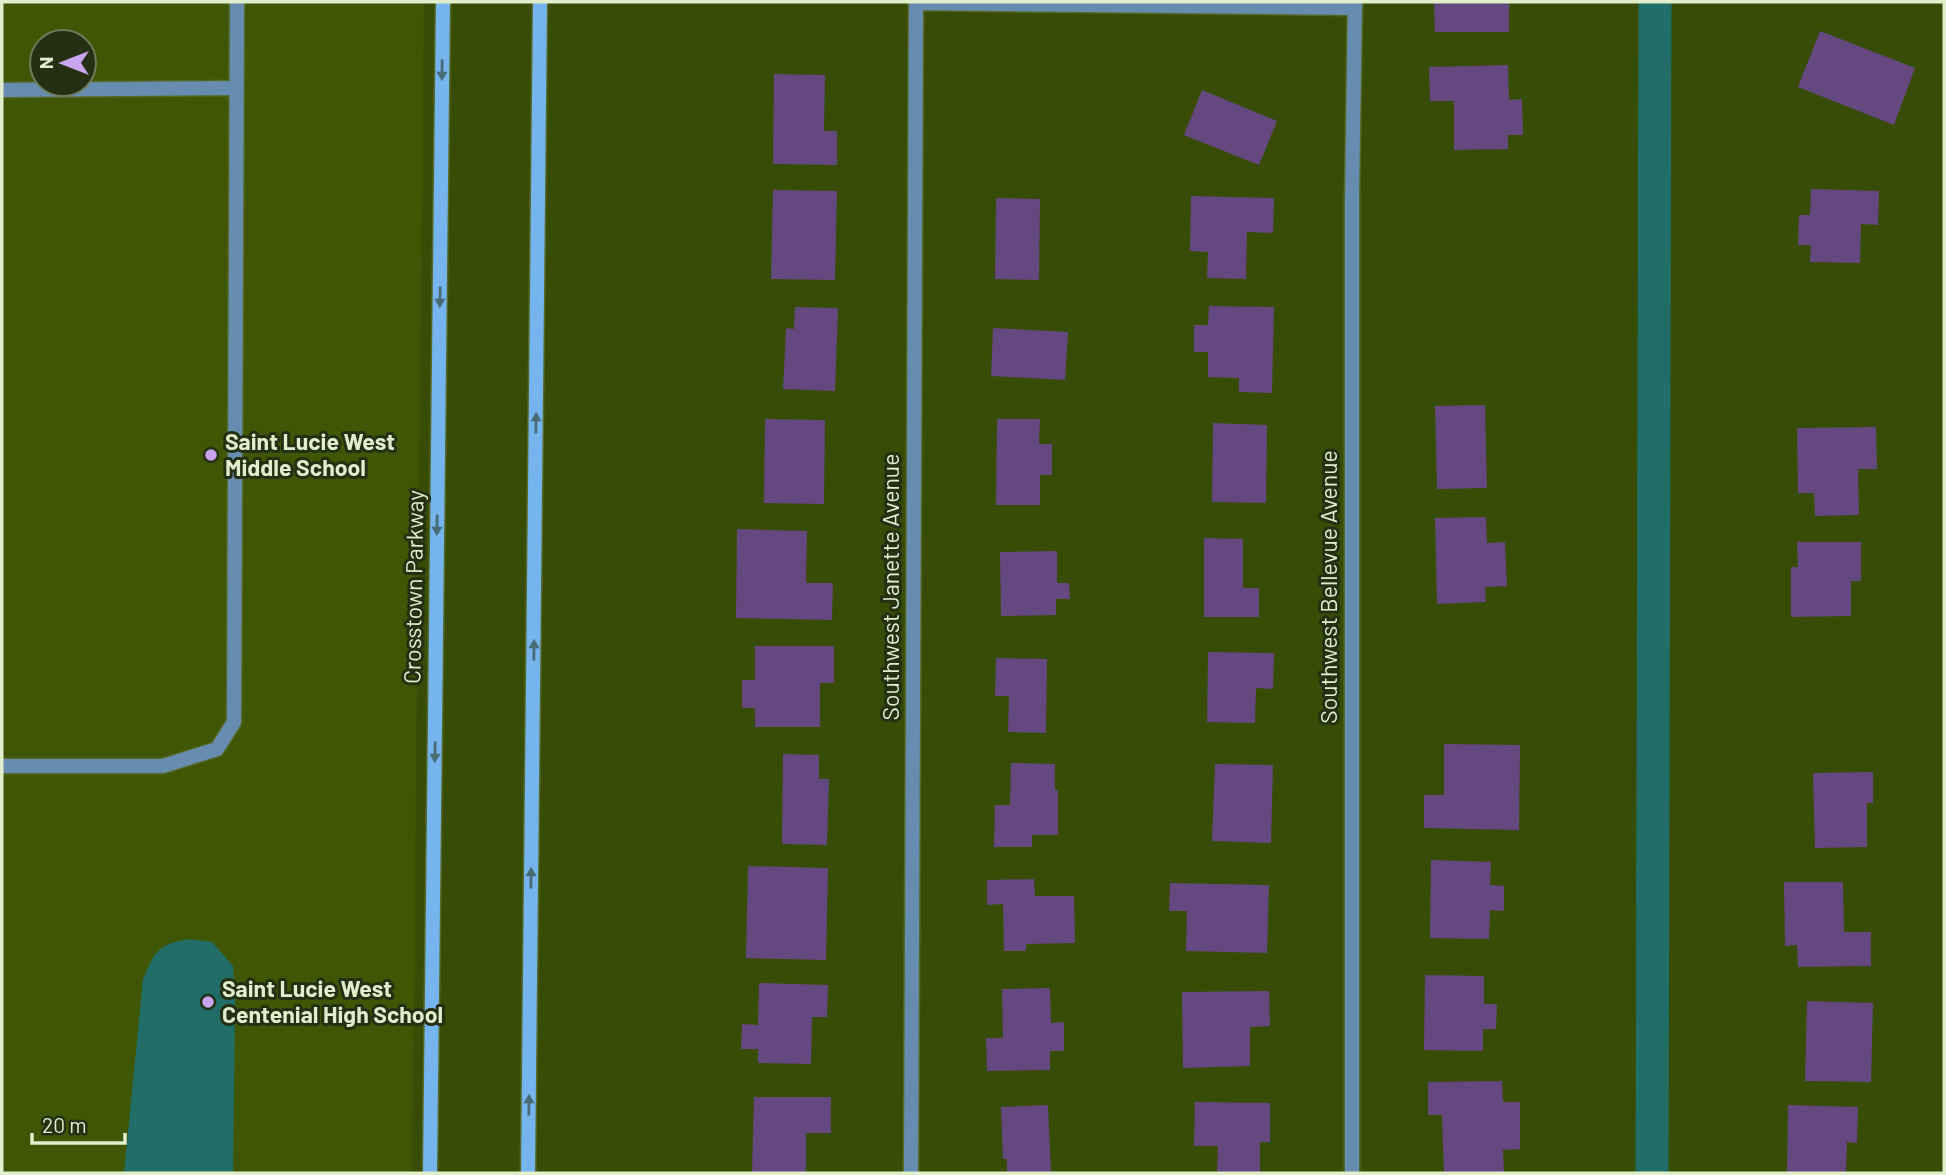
<svg xmlns="http://www.w3.org/2000/svg" width="1946" height="1175" font-family="Barlow,sans-serif">
	<style>
		.built { fill: #3f5704; fill-rule: evenodd }
		.water { fill: #206e67 }
		.lines { fill: none; stroke-linecap: round; stroke-linejoin: round }
		.canal { stroke: #206e67; stroke-width: 33 }
		.building { fill: #654880 }
		.service-casing { stroke: #556a29; stroke-width: 17 }
		.minor-casing { stroke: #556a29; stroke-width: 17 }
		.secondary-casing { stroke: #556a29; stroke-width: 17 }
		.service { stroke: #668db0; stroke-width: 14 }
		.minor { stroke: #668db0; stroke-width: 14 }
		.secondary { stroke: #75b4ed; stroke-width: 14 }
		.oneway { fill: #486b75 }
		.poi-dot { fill: #c9a5ee; stroke: #242f13; stroke-width: 2.5 }
		.labels { text-anchor: middle; stroke-width: 6; stroke-linejoin: round; paint-order: stroke }
		.poi-label { font-size: 23px; font-weight: bold; fill: #e0eecc; stroke: #242f13; text-anchor: start }
		.street-label { font-size: 23px; fill: #e0eecc; stroke: #242f13 }
	</style>
	<rect width="100%" height="100%" fill="#374d05"/>
	<!-- built -->
	<path class="built" d="M2 2H424L412 1173H2ZM42 42H84V84H42Z"/>
	<!-- water -->
	<path class="water" d="M189 939 212 942 233 966 235 1001 233 1173H124L143 979C155 951 158 944 189 939Z"/>
	<g class="lines">
		<!-- canal -->
		<polyline class="canal" points="1652,1173 1655,2"/>
	</g>
	<!-- building -->
	<g class="building">
		<polygon points="1434,2 1509,2 1509,32 1435,32"/>
		<polygon points="1820,31 1915,68 1894,125 1798,87"/>
		<polygon points="1508,65 1509,100 1522,99 1523,135 1508,135 1508,149 1454,150 1454,101 1430,101 1429,67"/>
		<polygon points="774,74 825,75 824,131 837,131 837,165 773,164"/>
		<polygon points="1202,90 1277,121 1259,165 1184,135"/>
		<polygon points="1811,189 1879,191 1878,225 1861,224 1860,263 1810,262 1811,245 1798,245 1799,215 1810,215"/>
		<polygon points="773,190 837,191 835,280 771,279"/>
		<polygon points="1191,196 1274,198 1273,233 1247,232 1246,279 1207,278 1208,252 1190,251"/>
		<polygon points="996,198 1040,199 1039,280 995,279"/>
		<polygon points="1209,306 1274,307 1272,393 1239,392 1239,378 1208,377 1208,352 1194,352 1194,325 1208,325"/>
		<polygon points="795,307 838,308 835,391 783,389 786,328 794,329"/>
		<polygon points="993,328 1068,332 1065,380 991,376"/>
		<polygon points="1485,405 1487,488 1437,489 1435,406"/>
		<polygon points="765,419 825,420 824,504 764,503"/>
		<polygon points="997,419 1040,419 1039,444 1052,444 1052,475 1040,475 1040,505 996,505"/>
		<polygon points="1213,423 1267,425 1266,503 1212,502"/>
		<polygon points="1876,427 1877,469 1858,469 1859,515 1815,516 1814,493 1798,493 1797,428"/>
		<polygon points="1486,517 1487,543 1505,542 1507,586 1485,587 1486,602 1437,604 1435,518"/>
		<polygon points="737,529 807,531 806,583 833,583 832,620 736,618"/>
		<polygon points="1204,538 1243,539 1243,588 1259,588 1259,617 1204,617"/>
		<polygon points="1797,542 1861,542 1861,581 1851,581 1851,616 1791,617 1791,567 1798,567"/>
		<polygon points="1057,551 1057,583 1069,583 1070,599 1056,599 1056,615 1001,616 1000,552"/>
		<polygon points="755,646 834,646 834,683 820,683 820,727 755,727 755,708 742,708 742,680 755,680"/>
		<polygon points="1208,652 1274,653 1273,689 1256,688 1255,723 1207,722"/>
		<polygon points="996,658 1047,659 1046,733 1008,732 1009,696 995,696"/>
		<polygon points="1444,744 1520,745 1519,830 1424,828 1424,795 1444,795"/>
		<polygon points="783,754 819,755 819,779 829,779 827,845 782,844"/>
		<polygon points="1011,763 1055,764 1055,790 1058,790 1058,835 1032,835 1032,847 994,847 995,805 1010,805"/>
		<polygon points="1215,764 1273,765 1271,843 1212,841"/>
		<polygon points="1873,772 1873,803 1867,803 1867,847 1815,848 1813,773"/>
		<polygon points="1431,860 1491,862 1490,885 1504,886 1504,911 1490,910 1489,939 1430,938"/>
		<polygon points="748,866 828,868 826,960 746,958"/>
		<polygon points="1034,879 1035,896 1074,896 1075,943 1026,944 1026,951 1004,951 1003,904 987,905 987,880"/>
		<polygon points="1784,882 1843,882 1844,932 1871,932 1871,966 1798,967 1797,945 1785,946"/>
		<polygon points="1170,883 1269,885 1267,953 1186,951 1187,911 1169,911"/>
		<polygon points="1425,975 1484,976 1484,1004 1497,1004 1496,1029 1483,1029 1483,1051 1424,1050"/>
		<polygon points="759,983 828,985 827,1017 812,1017 811,1064 758,1063 758,1049 741,1049 742,1024 758,1025"/>
		<polygon points="1050,988 1051,1023 1064,1022 1064,1051 1050,1051 1050,1070 987,1071 986,1038 1003,1038 1002,989"/>
		<polygon points="1269,991 1270,1026 1250,1027 1250,1066 1183,1068 1182,992"/>
		<polygon points="1807,1001 1873,1003 1871,1082 1805,1081"/>
		<polygon points="1502,1081 1503,1102 1520,1102 1520,1149 1503,1150 1504,1172 1444,1173 1442,1115 1428,1115 1428,1082"/>
		<polygon points="754,1097 831,1097 831,1133 806,1133 806,1173 752,1173"/>
		<polygon points="1195,1102 1270,1103 1270,1142 1260,1142 1260,1173 1217,1173 1218,1146 1194,1146"/>
		<polygon points="1048,1105 1051,1173 1007,1173 1007,1159 1003,1159 1001,1107"/>
		<polygon points="1788,1105 1858,1107 1857,1143 1847,1142 1846,1173 1787,1173"/>
	</g>
	<g class="lines">
		<defs>
			<g id="service">
				<polyline points="2,90 236,88"/>
				<polyline points="2,766 163,766 217,749 234,722 237,2"/>
			</g>
			<g id="minor">
				<polyline points="916,3 1355,8"/>
				<polyline points="911,1173 916,2"/>
				<polyline points="1352,1173 1352,197 1355,2"/>
			</g>
			<g id="secondary">
				<polyline points="430,1173 443,2"/>
				<polyline points="528,1173 540,2"/>
			</g>
		</defs>
		<!-- service casing -->
		<use href="#service" class="service-casing"/>
		<!-- minor casing -->
		<use href="#minor" class="minor-casing"/>
		<!-- secondary casing -->
		<use href="#secondary" class="secondary-casing"/>
		<!-- service -->
		<use href="#service" class="service"/>
		<!-- minor -->
		<use href="#minor" class="minor"/>
		<!-- secondary -->
		<use href="#secondary" class="secondary"/>
	</g>
	<!-- one-way arrows -->
	<defs><path id="oneway-solid" d="M-6-.8H1V-3.2L6.5 0L1 3.2V.8H-6Z" transform="scale(1.75)"/></defs>
	<g class="oneway">
		<use href="#oneway-solid" transform="translate(442 70) rotate(91)"/>
		<use href="#oneway-solid" transform="translate(440 297) rotate(91)"/>
		<use href="#oneway-solid" transform="translate(536 423) rotate(-89)"/>
		<use href="#oneway-solid" transform="translate(437 525) rotate(91)"/>
		<use href="#oneway-solid" transform="translate(534 650) rotate(-89)"/>
		<use href="#oneway-solid" transform="translate(435 752) rotate(91)"/>
		<use href="#oneway-solid" transform="translate(531 878) rotate(-89)"/>
		<use href="#oneway-solid" transform="translate(529 1105) rotate(-89)"/>
	</g>
	<!-- markers -->
	<g class="poi-dot">
		<circle cx="211" cy="455" r="7"/>
		<circle cx="208" cy="1002" r="7"/>
	</g>
	<g class="labels">
		<!-- poi labels -->
		<g class="poi-label">
			<text x="225" y="450">Saint Lucie West<tspan x="225" dy="26">Middle School</tspan></text>
			<text x="222" y="997">Saint Lucie West<tspan x="222" dy="26">Centenial High School</tspan></text>
		</g>
		<!-- street labels -->
		<g class="street-label">
			<text transform="translate(414 587) rotate(-89)" y="8">Crosstown Parkway</text>
			<text transform="translate(891 587) rotate(-90)" y="8">Southwest Janette Avenue</text>
			<text transform="translate(1329 587) rotate(-90)" y="8">Southwest Bellevue Avenue</text>
		</g>
	</g>
	<!-- border -->
	<rect width="1946" height="1175" fill="none" stroke="#e0eecc" stroke-width="7"/>
	<!-- north arrow -->
	<g transform="translate(63 63) rotate(270)"><circle r="33" fill="#242f13" stroke="#6f7b5d" stroke-width="2"/>
	<path d="M0-5L12 26L0 18L-12 26Z" fill="#c9a5ee"/>
	<text y="-10" font-size="19" font-weight="bold" text-anchor="middle" fill="#e0eecc">N</text>
	</g>
	<!-- scale -->
	<path d="M32 1133v10h93v-10" fill="none" stroke="#e0eecc" stroke-width="3.5"/>
	<text x="42" y="1133" font-size="21" fill="#e0eecc" stroke="#242f13" stroke-width="5" paint-order="stroke">20 m</text>
</svg>
